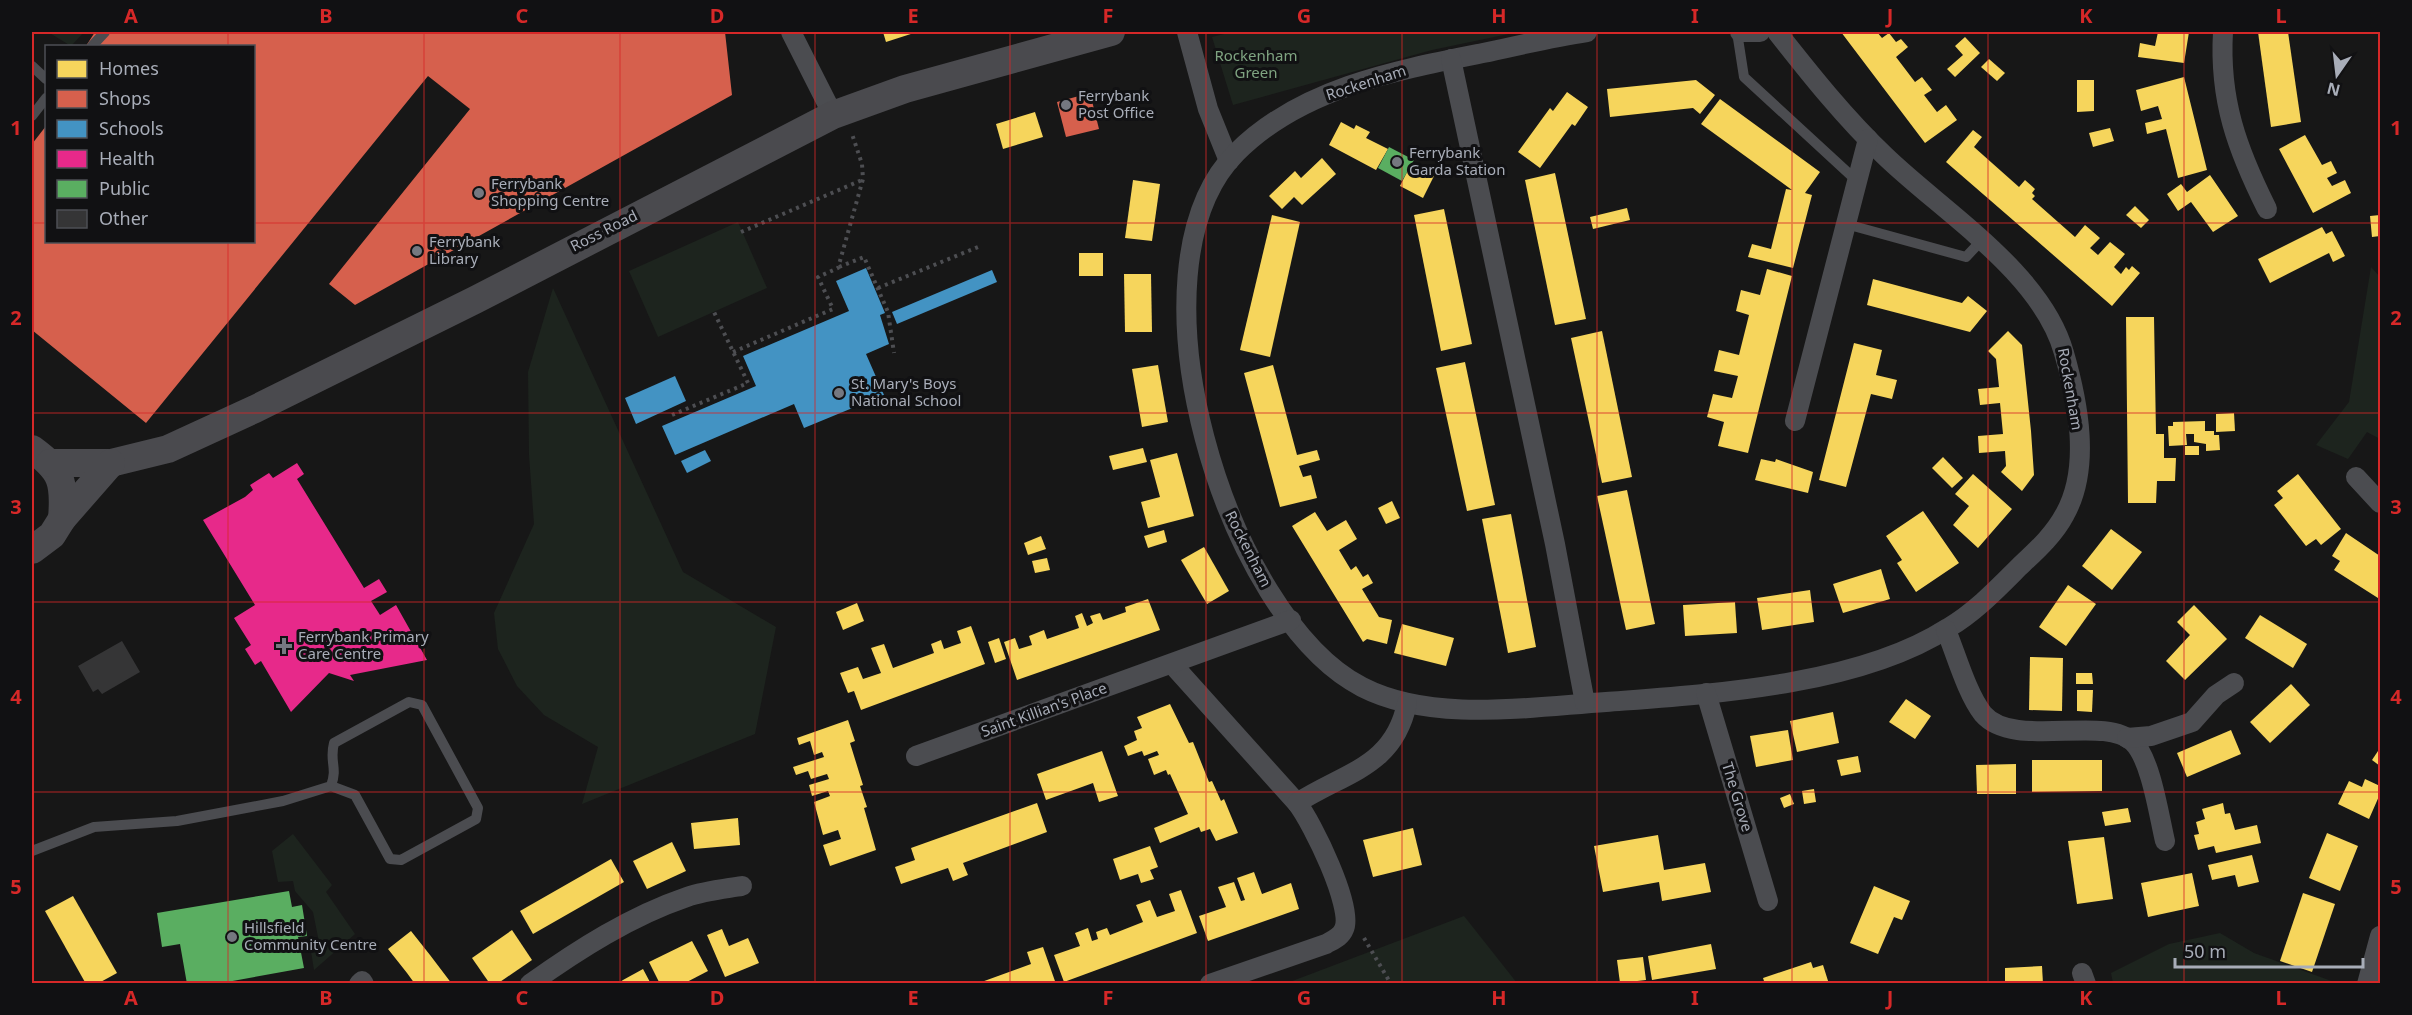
<svg xmlns="http://www.w3.org/2000/svg" width="2412" height="1015" font-family="'Noto Sans',sans-serif">
	<style>
		.green { fill: #1d241e }
		.homes { fill: #f6d55c }
		.shops { fill: #d6604d }
		.schools { fill: #4393c3 }
		.health { fill: #e7298a }
		.public { fill: #5aae61 }
		.building { fill: #353536 }
		.lines { fill: none; stroke-linecap: round; stroke-linejoin: round }
		.path { stroke: #4d4e52; stroke-width: 4; stroke-dasharray: 3 4.5; stroke-linecap: butt }
		.lane { stroke: #4b4c50; stroke-width: 10 }
		.street { stroke: #4b4c50; stroke-width: 20 }
		.secondary { stroke: #4a4a4e; stroke-width: 28 }
		.grid { fill: none; stroke: #d62828; stroke-width: 1.5; stroke-opacity: 0.55 }
		.poi-dot { fill: #757880; stroke: #111113; stroke-width: 2 }
		.labels { text-anchor: middle; stroke-width: 6; stroke-linejoin: round; paint-order: stroke }
		.park-label { font-size: 15px; fill: #7fa381; stroke: #111113 }
		.street-label { font-size: 15px; fill: #a8adb8; stroke: #111113 }
		.poi-label { font-size: 15px; fill: #a8adb8; stroke: #111113; text-anchor: start }
		.neatline { fill: none; stroke: #d62828; stroke-width: 2 }
		.grid-label { font-size: 20px; text-anchor: middle; font-weight: bold; fill: #d62828 }
	</style>
	<rect width="100%" height="100%" fill="#171717"/>
	<!-- green -->
	<g class="green">
		<polygon points="48,32 84,32 71,46"/>
		<polygon points="1232,32 1518,32 1432,50 1233,105 1212,37"/>
		<polygon points="738,222 767,288 658,337 629,271"/>
		<polygon points="2371,267 2380,277 2380,439 2367,432 2348,459 2316,445 2349,402"/>
		<polygon points="553,288 683,572 776,627 755,734 582,804 598,747 544,715 517,686 498,649 494,613 534,524 529,455 528,372"/>
		<polygon points="293,834 332,885 326,892 355,934 314,970 310,945 319,942 313,912 295,891 293,881 278,882 272,851"/>
		<polygon points="1464,916 1517,983 1287,983"/>
		<polygon points="2220,933 2254,953 2337,983 2113,983 2111,973 2169,944"/>
	</g>
	<!-- homes -->
	<g class="homes">
		<polygon points="883,32 917,32 886,42"/>
		<polygon points="1841,32 1877,32 1882,38 1889,33 1896,42 1901,39 1908,47 1896,57 1915,82 1922,77 1932,90 1924,95 1937,112 1946,105 1957,120 1925,143"/>
		<polygon points="2158,32 2189,32 2184,63 2138,57 2140,43 2155,46"/>
		<polygon points="2258,32 2288,32 2301,122 2271,127"/>
		<polygon points="1965,37 1980,53 1955,77 1947,69 1963,55 1955,46"/>
		<polygon points="1989,59 2005,73 1997,81 1981,67"/>
		<polygon points="2184,77 2207,170 2178,178 2166,129 2147,134 2145,123 2162,119 2158,106 2141,111 2136,90"/>
		<polygon points="1696,80 1715,95 1700,114 1693,108 1610,117 1607,89"/>
		<polygon points="2077,80 2094,80 2094,111 2077,112"/>
		<polygon points="1567,92 1588,107 1575,126 1572,124 1540,168 1518,152 1550,108 1553,111"/>
		<polygon points="1720,99 1820,172 1805,193 1812,195 1793,268 1748,257 1752,244 1771,249 1786,189 1792,190 1701,124"/>
		<polygon points="1035,112 1043,137 1003,149 996,124"/>
		<polygon points="1341,122 1354,129 1356,125 1370,132 1366,138 1388,149 1376,170 1329,145"/>
		<polygon points="2110,128 2114,141 2093,147 2089,133"/>
		<polygon points="1973,130 1982,137 1974,147 2019,187 2025,180 2035,189 2032,193 2035,196 2032,199 2075,237 2085,225 2100,238 2090,248 2098,255 2110,242 2125,254 2114,267 2121,274 2126,267 2129,270 2132,266 2140,273 2112,306 1946,162"/>
		<polygon points="2305,135 2322,165 2331,161 2337,173 2327,178 2332,186 2345,180 2351,193 2313,213 2279,149"/>
		<polygon points="1322,158 1336,174 1302,205 1294,197 1282,209 1269,196 1295,171 1301,178"/>
		<polygon points="1411,164 1434,176 1423,198 1400,186"/>
		<polygon points="1555,173 1586,319 1555,325 1525,180"/>
		<polygon points="2210,175 2238,216 2213,232 2191,202 2178,211 2167,194 2181,184 2187,192"/>
		<polygon points="1133,180 1160,184 1152,241 1125,238"/>
		<polygon points="2135,206 2149,220 2141,228 2126,215"/>
		<polygon points="1627,208 1630,220 1593,229 1590,217"/>
		<polygon points="1444,209 1472,344 1441,351 1414,215"/>
		<polygon points="1272,215 1300,222 1270,357 1240,350"/>
		<polygon points="2380,215 2380,236 2372,237 2370,216"/>
		<polygon points="2322,227 2326,234 2332,231 2345,256 2333,262 2329,253 2270,283 2258,259"/>
		<rect x="1079" y="253" width="24" height="23"/>
		<polygon points="1767,269 1792,276 1748,453 1718,446 1724,422 1707,417 1713,394 1732,398 1738,376 1714,371 1719,350 1739,355 1749,315 1736,311 1741,290 1760,295"/>
		<polygon points="1124,274 1151,274 1152,332 1125,332"/>
		<polygon points="1873,279 1962,303 1968,296 1987,311 1970,332 1867,305"/>
		<polygon points="2126,317 2154,317 2156,434 2164,434 2164,458 2176,458 2175,481 2157,481 2156,503 2128,503"/>
		<polygon points="1602,331 1632,477 1602,483 1571,338"/>
		<polygon points="2008,331 2022,345 2031,431 2034,475 2022,491 2001,472 2006,466 2005,451 1979,453 1978,436 2003,434 2000,403 1980,405 1978,389 1999,387 1996,359 1988,351"/>
		<polygon points="1854,343 1882,350 1876,375 1897,380 1892,399 1871,394 1846,487 1819,480"/>
		<polygon points="1465,362 1495,505 1467,511 1436,368"/>
		<polygon points="1158,365 1168,422 1142,427 1132,369"/>
		<polygon points="1273,365 1297,455 1317,450 1320,460 1299,466 1303,477 1311,475 1317,498 1280,507 1244,373"/>
		<polygon points="2234,413 2235,431 2216,432 2216,414"/>
		<polygon points="2205,421 2205,431 2214,431 2214,435 2219,435 2220,450 2206,451 2206,444 2194,442 2194,434 2186,434 2187,445 2169,446 2168,426 2173,426 2173,422"/>
		<rect x="2185" y="446" width="14" height="9"/>
		<polygon points="1143,448 1147,462 1113,470 1109,456"/>
		<polygon points="1177,453 1194,516 1148,528 1141,502 1160,497 1150,460"/>
		<polygon points="1943,457 1963,478 1952,488 1932,468"/>
		<polygon points="1761,459 1775,462 1776,459 1813,472 1808,493 1755,480"/>
		<polygon points="1973,474 2012,509 1978,548 1953,525 1969,506 1955,494"/>
		<polygon points="2298,474 2341,529 2321,545 2316,539 2306,546 2274,505 2283,498 2277,491"/>
		<polygon points="1627,490 1655,624 1626,630 1597,496"/>
		<polygon points="1392,501 1400,518 1386,524 1378,508"/>
		<polygon points="1923,511 1959,563 1916,592 1897,563 1902,560 1886,536"/>
		<polygon points="1315,512 1327,531 1346,520 1357,539 1339,550 1351,570 1356,566 1363,577 1368,574 1373,583 1362,589 1379,617 1392,620 1387,644 1367,639 1363,642 1292,526"/>
		<polygon points="1511,514 1536,647 1508,653 1482,519"/>
		<polygon points="2111,529 2142,552 2112,590 2082,566"/>
		<polygon points="1164,530 1167,542 1148,548 1144,536"/>
		<polygon points="2346,533 2380,556 2380,595 2378,598 2334,570 2340,561 2332,556"/>
		<polygon points="1041,536 1046,549 1028,555 1024,543"/>
		<polygon points="1204,547 1229,591 1207,604 1181,560"/>
		<polygon points="1047,558 1050,570 1035,573 1032,561"/>
		<polygon points="1881,569 1890,599 1843,613 1833,584"/>
		<polygon points="2068,585 2096,604 2066,646 2039,627"/>
		<polygon points="1810,590 1814,622 1762,630 1757,598"/>
		<polygon points="1148,599 1160,630 1017,680 1004,642 1015,638 1019,649 1032,645 1029,636 1044,630 1047,639 1079,628 1075,616 1082,613 1087,626 1093,623 1090,616 1100,613 1103,620 1126,612 1125,607"/>
		<polygon points="1735,602 1737,633 1685,636 1683,605"/>
		<polygon points="857,603 864,621 843,630 836,612"/>
		<polygon points="2194,605 2227,639 2185,680 2166,661 2190,635 2177,622"/>
		<polygon points="2260,615 2307,644 2293,668 2245,638"/>
		<polygon points="1402,624 1454,638 1446,666 1394,653"/>
		<polygon points="971,626 985,664 861,710 854,691 848,693 840,673 858,667 863,679 881,673 871,648 884,644 893,668 934,653 931,644 941,640 944,649 961,643 957,631"/>
		<polygon points="999,638 1006,659 995,663 988,642"/>
		<polygon points="2030,657 2063,658 2062,711 2029,710"/>
		<polygon points="2076,673 2092,673 2093,684 2076,684"/>
		<polygon points="2291,684 2310,705 2270,743 2250,722"/>
		<polygon points="2077,690 2093,690 2092,712 2077,711"/>
		<polygon points="1906,699 1931,716 1915,739 1889,722"/>
		<polygon points="1170,704 1189,743 1193,742 1209,782 1212,781 1221,801 1224,799 1238,833 1216,841 1210,829 1201,832 1199,827 1160,843 1154,828 1188,814 1170,774 1168,775 1166,770 1154,775 1148,759 1159,755 1157,751 1144,756 1142,751 1128,756 1124,746 1137,740 1134,731 1142,728 1137,717"/>
		<polygon points="1833,712 1839,743 1797,752 1790,721"/>
		<polygon points="848,720 855,741 850,743 863,785 860,786 867,807 864,808 876,850 830,866 823,845 841,839 838,830 823,835 814,802 830,796 828,791 812,796 809,785 829,779 827,774 811,779 808,771 796,775 793,767 824,757 822,752 814,755 810,741 799,745 797,738"/>
		<polygon points="1788,730 1793,760 1756,767 1750,736"/>
		<polygon points="2231,730 2241,754 2187,777 2177,753"/>
		<polygon points="2380,748 2380,766 2372,760"/>
		<polygon points="1102,751 1118,796 1099,802 1093,783 1046,800 1037,774"/>
		<polygon points="1858,756 1861,772 1841,776 1837,760"/>
		<polygon points="2032,760 2102,760 2102,791 2032,792"/>
		<polygon points="2016,764 2016,794 1977,794 1976,765"/>
		<polygon points="2365,779 2380,786 2380,794 2369,819 2338,804 2349,781 2362,787"/>
		<polygon points="1814,789 1816,802 1804,804 1802,791"/>
		<polygon points="1790,794 1794,804 1784,808 1780,798"/>
		<polygon points="1037,803 1047,832 963,863 968,875 953,881 948,868 901,884 895,867 915,860 911,848"/>
		<polygon points="2223,803 2225,814 2230,813 2235,830 2257,825 2261,843 2216,853 2214,846 2198,850 2194,835 2199,834 2196,822 2205,819 2202,809"/>
		<polygon points="2128,808 2131,822 2105,826 2102,812"/>
		<polygon points="738,818 740,845 694,849 691,823"/>
		<polygon points="1413,828 1422,865 1373,877 1363,840"/>
		<polygon points="2327,833 2358,846 2340,891 2309,878"/>
		<polygon points="1658,835 1664,870 1705,863 1711,892 1662,901 1659,882 1603,892 1594,846"/>
		<polygon points="2104,837 2113,899 2077,904 2068,841"/>
		<polygon points="672,842 686,871 647,889 633,861"/>
		<polygon points="1150,846 1158,867 1150,870 1154,879 1141,883 1138,874 1120,880 1113,859"/>
		<polygon points="2252,855 2259,882 2238,887 2235,875 2212,880 2208,865"/>
		<polygon points="611,859 624,882 533,934 520,911"/>
		<polygon points="1254,872 1262,894 1291,883 1299,909 1208,941 1199,916 1226,907 1218,887 1234,882 1241,901 1245,900 1237,878"/>
		<polygon points="2192,873 2199,906 2148,917 2141,883"/>
		<polygon points="1874,886 1910,901 1902,920 1894,917 1878,954 1850,943"/>
		<polygon points="1181,890 1197,933 1064,982 1054,955 1080,946 1075,933 1088,928 1092,941 1098,939 1096,932 1107,928 1110,935 1143,922 1136,905 1150,900 1157,917 1175,911 1169,894"/>
		<polygon points="2303,893 2335,904 2312,972 2280,961"/>
		<polygon points="73,896 117,973 97,984 86,984 45,911"/>
		<polygon points="722,929 729,946 748,938 759,963 725,977 707,935"/>
		<polygon points="512,930 532,960 497,984 490,984 472,958"/>
		<polygon points="411,931 430,955 452,984 415,984 407,973 388,949"/>
		<polygon points="692,941 708,971 683,984 660,984 649,962"/>
		<polygon points="1711,944 1716,969 1652,980 1648,956"/>
		<polygon points="1043,947 1056,984 976,984 1031,964 1027,952"/>
		<polygon points="1643,957 1646,980 1620,983 1617,960"/>
		<polygon points="1811,962 1813,968 1823,965 1829,984 1765,984 1763,978"/>
		<polygon points="2042,966 2043,984 2005,984 2005,968"/>
		<polygon points="643,969 651,984 617,984 623,980"/>
	</g>
	<!-- shops -->
	<g class="shops">
		<polygon points="95,32 725,32 732,95 355,305 329,284 470,109 428,76 146,423 32,330 32,144 46,126 46,242 254,242 254,46 86,46"/>
		<polygon points="1090,93 1099,129 1066,137 1057,102"/>
	</g>
	<!-- schools -->
	<g class="schools">
		<polygon points="866,268 885,313 880,315 889,344 866,354 884,395 804,428 794,404 675,455 662,426 756,386 743,356 849,311 836,281"/>
		<polygon points="992,270 997,282 897,324 892,312"/>
		<polygon points="675,376 686,401 636,424 625,398"/>
		<polygon points="705,450 711,461 687,473 681,461"/>
	</g>
	<!-- health -->
	<polygon class="health" points="297,463 304,474 297,479 364,588 379,579 387,592 371,601 380,615 396,605 427,660 350,675 354,681 329,673 291,712 261,661 255,665 245,649 251,645 234,618 255,605 203,520 245,497 253,490 250,485 269,473 273,478"/>
	<!-- public -->
	<g class="public">
		<polygon points="1389,147 1414,160 1402,181 1378,168"/>
		<polygon points="289,891 292,907 302,905 307,936 298,937 304,968 216,984 187,984 180,944 162,947 157,913"/>
	</g>
	<!-- building -->
	<polygon class="building" points="122,641 140,672 102,694 98,689 93,692 78,666"/>
	<g class="lines">
		<!-- path -->
		<g class="path">
			<polyline points="741,232 862,180"/>
			<polyline points="839,267 864,257 888,312 894,353"/>
			<polyline points="878,288 978,247"/>
			<polyline points="733,352 833,309 818,277 838,268 863,179 862,164 852,134"/>
			<polyline points="672,415 748,383 714,312"/>
			<polyline points="1364,938 1391,984"/>
		</g>
		<!-- lane -->
		<g class="lane">
			<polyline points="1737,32 1744,77 1857,181"/>
			<polyline points="92,46 105,32"/>
			<polyline points="32,66 46,79"/>
			<polyline points="32,116 46,98"/>
			<polyline points="1846,224 1966,257 1981,241"/>
			<path d="M32 851 94 827 177 821 283 801 331 786 355 795 390 859 401 860 476 819 478 808 422 705 409 702 334 743C329 762 338 767 331 786"/>
		</g>
		<!-- street -->
		<g class="street">
			<polyline points="791,32 833,115"/>
			<polyline points="1187,32 1208,109 1229,161"/>
			<path d="M1587 32C1552 37 1517 46 1483 53 1397 70 1300 88 1236 153 1120 270 1226 617 1362 687 1432 723 1530 707 1606 702 1710 694 1858 686 1948 628 1975 612 1997 589 2019 567 2036 551 2054 535 2065 514 2091 467 2078 402 2064 353 2042 273 1943 212 1885 156 1845 118 1810 74 1777 32"/>
			<polyline points="1740,32 1760,32"/>
			<path d="M2223 32C2219 100 2237 149 2267 209"/>
			<polyline points="1451,59 1555,544 1585,703"/>
			<polyline points="1795,421 1868,139"/>
			<polyline points="2356,477 2380,503"/>
			<path d="M1946 630C1956 654 1967 694 1983 714 2014 750 2104 714 2133 742 2151 759 2159 816 2165 841"/>
			<polyline points="1172,664 1297,803"/>
			<polyline points="1706,693 1768,901"/>
			<polyline points="2127,738 2151,736 2192,722 2216,695 2234,683"/>
			<polyline points="916,756 1291,620"/>
			<polyline points="2082,973 2086,984"/>
			<polyline points="359,984 362,981 364,984"/>
			<path d="M530 984C579 949 631 916 687 897 704 891 724 889 742 886"/>
			<path d="M1210 984 1326 944C1333 940 1341 937 1344 929 1354 908 1312 822 1297 803 1345 772 1394 767 1407 703"/>
			<polyline points="2367,984 2380,936"/>
		</g>
		<!-- secondary -->
		<g class="secondary">
			<path d="M32 449C62 471 65 482 62 519"/>
			<polyline points="50,463 111,463 168,449 255,409 475,300 833,115 905,89 1111,32"/>
			<polyline points="32,550 52,535 62,519 111,463"/>
		</g>
	</g>
	<!-- grid -->
	<path class="grid" d="M228 32V46M424 32V984M620 32V984M815 32V984M1010 32V984M1206 32V984M1402 32V984M1597 32V984M1792 32V984M1988 32V984M2184 32V984M32 223H46M254 223H2380M228 242V984M32 413H2380M32 602H2380M32 792H2380"/>
	<!-- markers -->
	<g class="poi-dot">
		<circle cx="1066" cy="105" r="6"/>
		<circle cx="1397" cy="162" r="6"/>
		<circle cx="479" cy="193" r="6"/>
		<circle cx="417" cy="251" r="6"/>
		<circle cx="839" cy="393" r="6"/>
		<path d="M281 637h6v6h6v6h-6v6h-6v-6h-6v-6h6z"/>
		<circle cx="232" cy="937" r="6"/>
	</g>
	<g class="labels">
		<!-- park labels -->
		<g class="park-label">
			<text x="1256" y="61">Rockenham<tspan x="1256" dy="17">Green</tspan></text>
		</g>
		<!-- street labels -->
		<g class="street-label">
			<text transform="translate(1366 83) rotate(-18)" y="5">Rockenham</text>
			<text transform="translate(604 231) rotate(-27)" y="5">Ross Road</text>
			<text transform="translate(2070 389) rotate(80)" y="5">Rockenham</text>
			<text transform="translate(1248 549) rotate(63)" y="5">Rockenham</text>
			<text transform="translate(1044 710) rotate(-20)" y="5">Saint Killian's Place</text>
			<text transform="translate(1737 797) rotate(73)" y="5">The Grove</text>
		</g>
		<!-- poi labels -->
		<g class="poi-label">
			<text x="1078" y="101">Ferrybank<tspan x="1078" dy="17">Post Office</tspan></text>
			<text x="1409" y="158">Ferrybank<tspan x="1409" dy="17">Garda Station</tspan></text>
			<text x="491" y="189">Ferrybank<tspan x="491" dy="17">Shopping Centre</tspan></text>
			<text x="429" y="247">Ferrybank<tspan x="429" dy="17">Library</tspan></text>
			<text x="851" y="389">St. Mary's Boys<tspan x="851" dy="17">National School</tspan></text>
			<text x="298" y="642">Ferrybank Primary<tspan x="298" dy="17">Care Centre</tspan></text>
			<text x="244" y="933">Hillsfield<tspan x="244" dy="17">Community Centre</tspan></text>
		</g>
	</g>
	<!-- border -->
	<rect width="2412" height="1015" fill="none" stroke="#111113" stroke-width="66"/>
	<!-- legend -->
	<rect x="45" y="45" width="210" height="198" fill="#111113" stroke="#4d4f55" stroke-width="1.5"/>
	<rect x="57" y="60" width="30" height="18" fill="#f6d55c" stroke="#4d4f55" stroke-width="1.5"/>
	<text x="99" y="75" font-size="18" fill="#a8adb8">Homes</text>
	<rect x="57" y="90" width="30" height="18" fill="#d6604d" stroke="#4d4f55" stroke-width="1.5"/>
	<text x="99" y="105" font-size="18" fill="#a8adb8">Shops</text>
	<rect x="57" y="120" width="30" height="18" fill="#4393c3" stroke="#4d4f55" stroke-width="1.5"/>
	<text x="99" y="135" font-size="18" fill="#a8adb8">Schools</text>
	<rect x="57" y="150" width="30" height="18" fill="#e7298a" stroke="#4d4f55" stroke-width="1.5"/>
	<text x="99" y="165" font-size="18" fill="#a8adb8">Health</text>
	<rect x="57" y="180" width="30" height="18" fill="#5aae61" stroke="#4d4f55" stroke-width="1.5"/>
	<text x="99" y="195" font-size="18" fill="#a8adb8">Public</text>
	<rect x="57" y="210" width="30" height="18" fill="#353536" stroke="#4d4f55" stroke-width="1.5"/>
	<text x="99" y="225" font-size="18" fill="#a8adb8">Other</text>
	<!-- north arrow -->
	<g transform="translate(2337 75) rotate(194)" stroke="#111113" stroke-width="4.5" paint-order="stroke">
	<path d="M0-4.5L10 22L0 15L-10 22Z" fill="#a8adb8"/>
	<text y="-9" font-size="16" font-weight="bold" text-anchor="middle" fill="#a8adb8">N</text>
	</g>
	<!-- scale -->
	<path d="M2175 958v9h188v-9" fill="none" stroke="#a8adb8" stroke-width="3"/>
	<text x="2184" y="958" font-size="18" fill="#a8adb8" stroke="#111113" stroke-width="4.5" paint-order="stroke">50 m</text>
	<rect x="33" y="33" width="2346" height="949" class="neatline"/>
	<g class="grid-label">
		<text x="131" y="23">A</text>
		<text x="326" y="23">B</text>
		<text x="522" y="23">C</text>
		<text x="717" y="23">D</text>
		<text x="913" y="23">E</text>
		<text x="1108" y="23">F</text>
		<text x="1304" y="23">G</text>
		<text x="1499" y="23">H</text>
		<text x="1695" y="23">I</text>
		<text x="1890" y="23">J</text>
		<text x="2086" y="23">K</text>
		<text x="2281" y="23">L</text>
		<text x="16" y="135">1</text>
		<text x="2396" y="135">1</text>
		<text x="16" y="325">2</text>
		<text x="2396" y="325">2</text>
		<text x="16" y="514">3</text>
		<text x="2396" y="514">3</text>
		<text x="16" y="704">4</text>
		<text x="2396" y="704">4</text>
		<text x="16" y="894">5</text>
		<text x="2396" y="894">5</text>
		<text x="131" y="1005">A</text>
		<text x="326" y="1005">B</text>
		<text x="522" y="1005">C</text>
		<text x="717" y="1005">D</text>
		<text x="913" y="1005">E</text>
		<text x="1108" y="1005">F</text>
		<text x="1304" y="1005">G</text>
		<text x="1499" y="1005">H</text>
		<text x="1695" y="1005">I</text>
		<text x="1890" y="1005">J</text>
		<text x="2086" y="1005">K</text>
		<text x="2281" y="1005">L</text>
	</g>
</svg>
